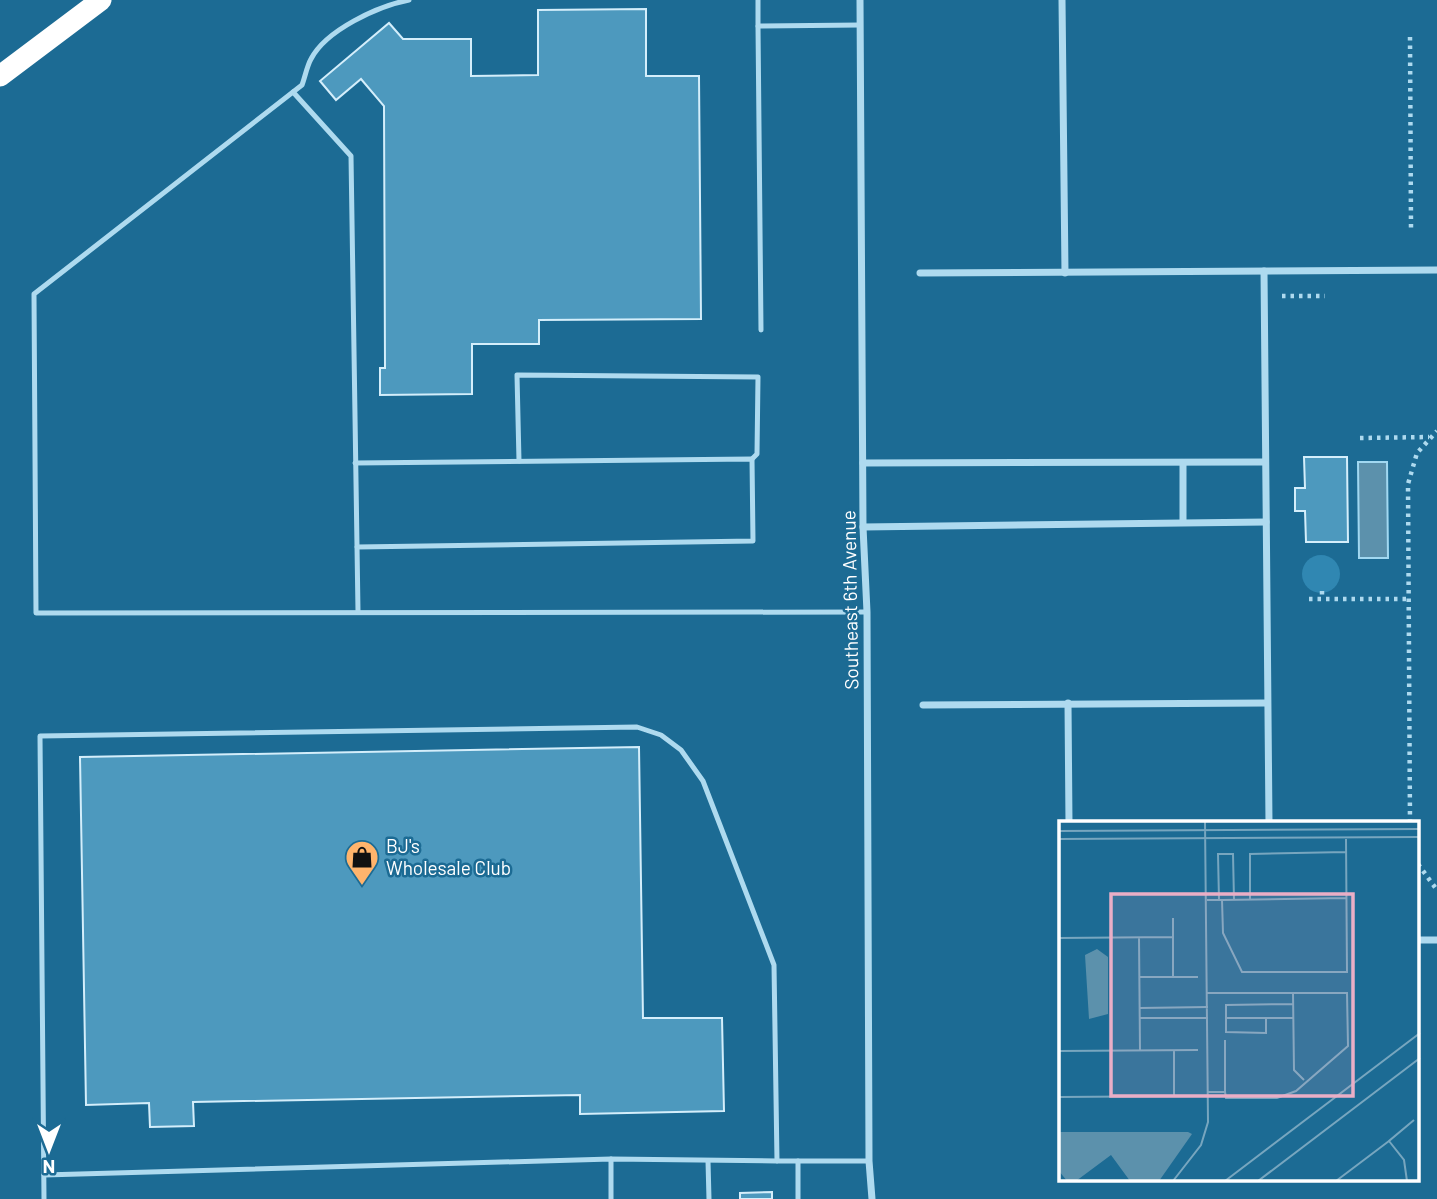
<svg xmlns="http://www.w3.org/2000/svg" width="1437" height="1199" font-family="Barlow,sans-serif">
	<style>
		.green { fill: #3087b2 }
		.water { fill: #5c91ac; stroke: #a1d8f1; stroke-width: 2 }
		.building { fill: #4d99be; stroke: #d4eefb; stroke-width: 2 }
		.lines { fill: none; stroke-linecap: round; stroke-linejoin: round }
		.path { stroke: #aedaef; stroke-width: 4.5; stroke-dasharray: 3.5 5; stroke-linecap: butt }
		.service { stroke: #aedaef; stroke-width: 5 }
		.minor { stroke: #aedaef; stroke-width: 7 }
		.motorway { stroke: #fff; stroke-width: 21 }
		.labels { text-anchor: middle; stroke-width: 5; stroke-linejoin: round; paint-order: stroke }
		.street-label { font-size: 19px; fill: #fff; stroke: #1c6b94 }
		.poi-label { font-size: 19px; fill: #fff; stroke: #1c6b94; text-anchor: start }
		.inset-road { fill: none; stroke: #77a6bf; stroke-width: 2 }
		.view { fill: #eaaec6; fill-opacity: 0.15; stroke: #eaaec6; stroke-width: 3.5 }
		.inset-edge { fill: none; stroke: #fff; stroke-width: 3.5 }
	</style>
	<rect width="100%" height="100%" fill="#1c6b94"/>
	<!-- green -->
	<circle class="green" cx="1321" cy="574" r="19"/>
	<!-- water -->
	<polygon class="water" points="1358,462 1387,462 1388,558 1359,558"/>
	<!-- building -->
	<g class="building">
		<polygon points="646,9 646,76 699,76 701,319 539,320 539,344 472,344 472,394 380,395 380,368 385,368 384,106 361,79 336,100 320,81 389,23 403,39 471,39 471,76 538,75 538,10"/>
		<polygon points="1304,457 1347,457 1348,542 1306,542 1305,511 1295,511 1295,488 1305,488"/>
		<polygon points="639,747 643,1018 722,1018 724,1111 580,1114 580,1095 193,1102 194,1126 150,1127 149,1103 86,1105 80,757"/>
		<polygon points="772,1192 772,1199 740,1199 740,1193"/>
	</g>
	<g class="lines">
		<!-- path -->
		<g class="path">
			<polyline points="1410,37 1411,228"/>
			<polyline points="1282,296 1325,296"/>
			<polyline points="1360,438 1429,437"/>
			<polyline points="1322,591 1322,599"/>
			<polyline points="1309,599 1408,599"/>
			<polyline points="1410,823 1408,484 1417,453 1437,431"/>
			<polyline points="1418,864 1437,890"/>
		</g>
		<!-- service -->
		<g class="service">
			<path d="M409 0C378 6 326 30 311 59 307 66 305 77 302 85L34 294 36 613 867 612"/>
			<polyline points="758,0 758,26"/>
			<polyline points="293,92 351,156 358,611"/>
			<polyline points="761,330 758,26 860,25"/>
			<polyline points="519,461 517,375 758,377 757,454 752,459"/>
			<polyline points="355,463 752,459 753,541 357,547"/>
			<polyline points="611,1159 611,1199"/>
			<polyline points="708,1161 709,1199"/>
			<polyline points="798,1161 798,1199"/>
			<polyline points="44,1175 611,1159 777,1161"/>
			<polyline points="44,1199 40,736 637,727 661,735 681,750 703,781 774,965 777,1161 869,1161"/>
		</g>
		<!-- minor -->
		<g class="minor">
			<polyline points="860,0 863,527 867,612 869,1161 872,1199"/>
			<polyline points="1062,0 1065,273"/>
			<polyline points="1264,271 1269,823"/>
			<polyline points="920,273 1437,270"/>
			<polyline points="863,463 1265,462"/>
			<polyline points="1183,463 1183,522"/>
			<polyline points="863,527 1266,522"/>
			<polyline points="1068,703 1069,823"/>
			<polyline points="923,705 1267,703"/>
			<polyline points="1418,940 1437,940"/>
		</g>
		<!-- motorway -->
		<polyline class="motorway" points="0,76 101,0"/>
	</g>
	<!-- icons -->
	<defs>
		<symbol id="shop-pin" viewBox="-11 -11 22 30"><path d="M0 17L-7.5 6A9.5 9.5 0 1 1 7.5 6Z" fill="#ffb46c" stroke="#1c6b94"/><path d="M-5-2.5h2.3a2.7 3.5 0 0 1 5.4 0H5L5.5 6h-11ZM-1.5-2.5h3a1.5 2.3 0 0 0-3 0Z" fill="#111"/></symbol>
	</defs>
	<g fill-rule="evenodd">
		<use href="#shop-pin" x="343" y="838" width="38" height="52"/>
	</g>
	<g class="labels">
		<!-- street labels -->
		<g class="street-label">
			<text transform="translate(850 600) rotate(-91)" y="7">Southeast 6th Avenue</text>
		</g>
		<!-- poi labels -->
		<g class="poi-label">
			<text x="386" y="853">BJ's<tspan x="386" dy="22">Wholesale Club</tspan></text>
		</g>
	</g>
	<!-- overview -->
	<g transform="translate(1059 821)">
		<rect width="360" height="360" fill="#1c6b94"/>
		<path d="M38 128 49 136V193L30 198 26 134ZM0 311H129L133 313 100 360H71L52 334 17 360H8L0 350Z" fill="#5c91ac"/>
		<path class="inset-road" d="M0 10 361 8M0 18 361 16M148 79H163L164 112 183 151H288L287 18M160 79 159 33H174L175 79M163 79 287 77M191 79V33L287 31M114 97V156M80 116 81 229M0 117 114 116M81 156H139M148 172H288L289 225 237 270 218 277H167L166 271M234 172 235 249 245 259M234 183 167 184V197H234M81 187 149 186M81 197H149M167 197V211L207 212V197M115 229V275M0 230 139 229M149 271H166V219M0 276 140 275M114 360 142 324 149 301 146 1M166 360 361 212M199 360 361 237M277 360 330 320M348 360 345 339 330 320 355 299"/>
		<path class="view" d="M52 73H294V275H52Z"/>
		<rect width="360" height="360" class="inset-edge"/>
	</g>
	<!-- north arrow -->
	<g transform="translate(49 1150) rotate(180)" stroke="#1c6b94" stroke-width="5" paint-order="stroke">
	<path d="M0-5L12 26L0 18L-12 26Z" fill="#ffffff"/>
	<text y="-10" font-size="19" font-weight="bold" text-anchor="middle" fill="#ffffff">N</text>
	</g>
</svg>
